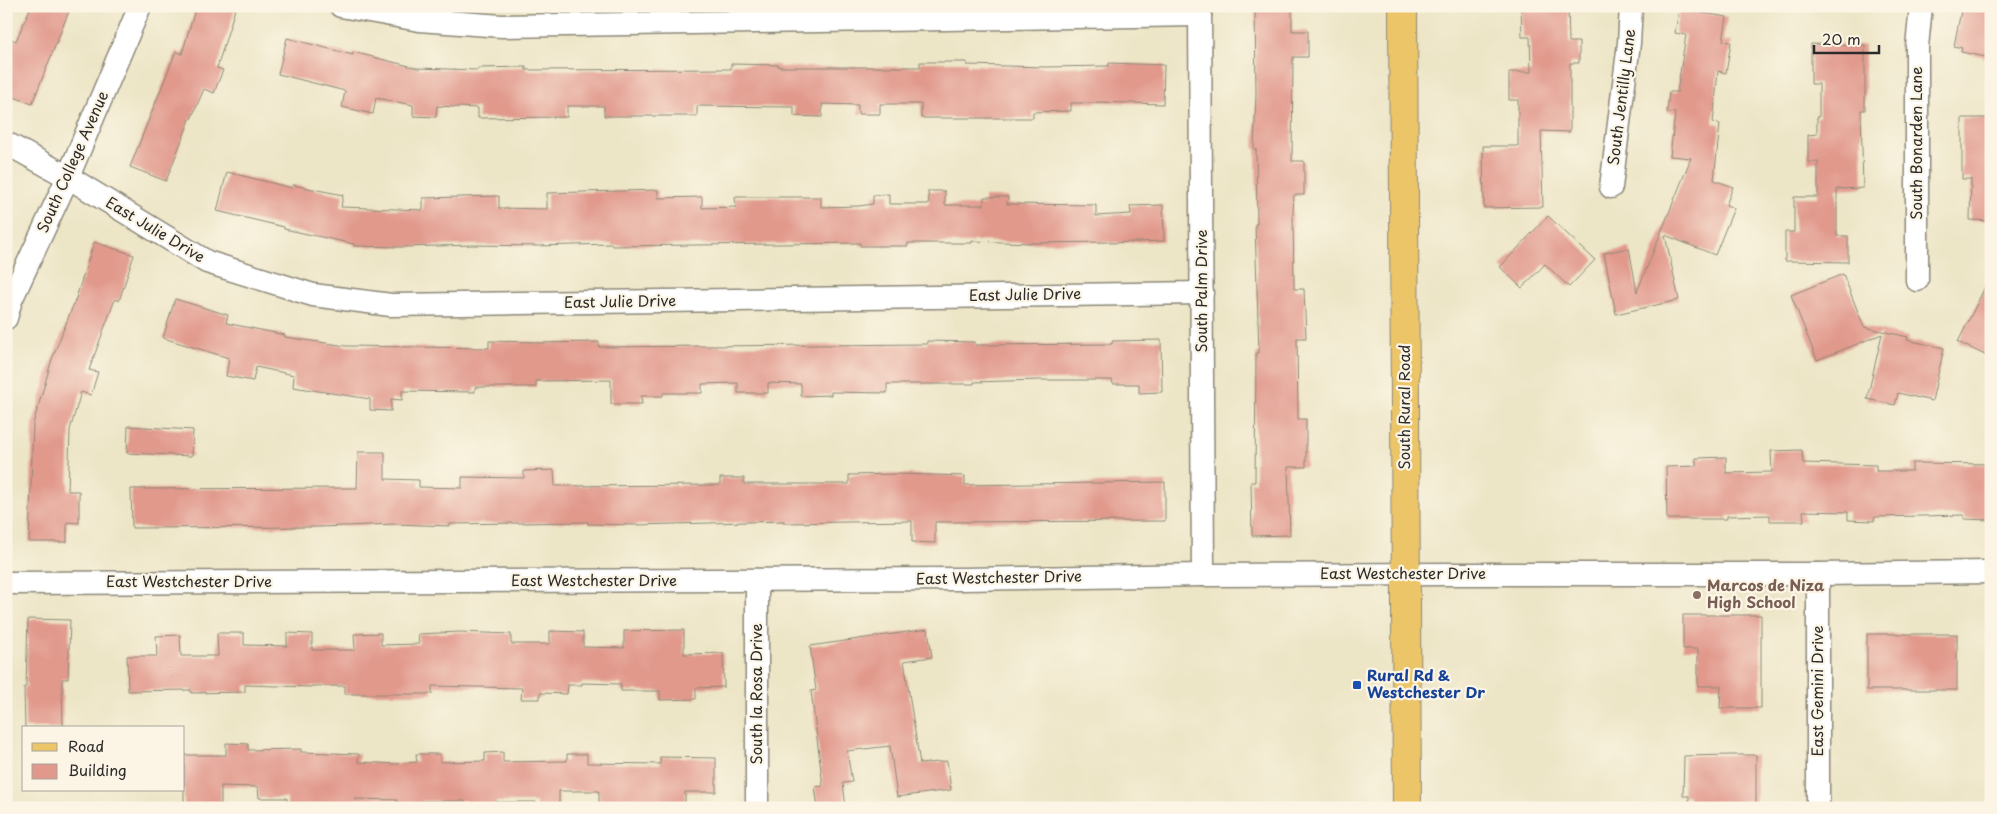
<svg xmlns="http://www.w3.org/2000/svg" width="1997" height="814" font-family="'Playpen Sans',sans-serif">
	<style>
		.building { fill: #e1998c }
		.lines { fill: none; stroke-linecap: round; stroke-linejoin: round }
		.minor-casing { stroke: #8c8878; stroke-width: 25 }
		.major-casing { stroke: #8c8878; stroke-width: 30 }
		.minor { stroke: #fff; stroke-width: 22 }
		.major { stroke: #edc569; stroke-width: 28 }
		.education-dot { fill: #8d6e63; stroke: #fcf5e5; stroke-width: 2 }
		.transit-dot { fill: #1a4fb4; stroke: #fcf5e5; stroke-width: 2 }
		.labels { text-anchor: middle; stroke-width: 4.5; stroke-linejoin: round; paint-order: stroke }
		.street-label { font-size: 15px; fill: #2b2b2b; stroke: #fcf5e5 }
		.education-label { font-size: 15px; font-weight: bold; fill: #785e54; stroke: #fcf5e5; text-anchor: start }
		.transit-label { font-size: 15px; font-weight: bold; fill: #164399; stroke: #fcf5e5; text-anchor: start }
	</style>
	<rect width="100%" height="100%" fill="#fcf5e5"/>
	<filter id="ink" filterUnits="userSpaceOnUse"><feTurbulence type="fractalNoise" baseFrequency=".02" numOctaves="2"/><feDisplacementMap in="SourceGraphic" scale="10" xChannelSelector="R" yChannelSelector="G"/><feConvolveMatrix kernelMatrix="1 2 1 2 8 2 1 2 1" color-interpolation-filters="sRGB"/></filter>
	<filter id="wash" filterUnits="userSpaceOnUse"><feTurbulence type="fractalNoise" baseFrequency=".0096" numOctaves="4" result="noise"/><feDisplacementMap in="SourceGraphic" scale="20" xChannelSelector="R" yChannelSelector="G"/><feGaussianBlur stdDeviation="1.12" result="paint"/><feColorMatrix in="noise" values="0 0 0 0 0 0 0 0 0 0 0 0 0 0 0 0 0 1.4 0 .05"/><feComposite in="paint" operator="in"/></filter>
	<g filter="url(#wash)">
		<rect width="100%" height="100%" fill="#ece5c6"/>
		<g id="blocks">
			<!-- building -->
			<g class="building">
				<polygon points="31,6 71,6 32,104 6,94 6,37 16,41"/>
				<polygon points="196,6 236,6 217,68 223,70 214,93 204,89 191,119 190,119 166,181 130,167 176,51 182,54"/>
				<polygon points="1255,6 1292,6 1292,31 1308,31 1308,57 1293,57 1292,161 1304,161 1304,195 1294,195 1293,212 1294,289 1304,289 1306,338 1297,338 1298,419 1306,419 1306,467 1288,467 1290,535 1252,536 1251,482 1255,482 1256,353 1259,353 1255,224 1257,224 1256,149 1254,149 1256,94"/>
				<polygon points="1521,6 1568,6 1569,42 1579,42 1579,63 1570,63 1570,132 1541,131 1543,207 1484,208 1483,146 1518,146 1518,100 1509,100 1509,72 1531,72 1530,37 1522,37"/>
				<polygon points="1962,6 1991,9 1991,58 1961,52 1962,48 1954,46"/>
				<polygon points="1679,9 1727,17 1723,41 1731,42 1726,73 1718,71 1713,123 1720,124 1714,180 1733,187 1726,205 1734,208 1715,255 1665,235 1679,300 1616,314 1604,253 1629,248 1637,292 1691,158 1670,156 1675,113 1667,112 1669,92 1677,92 1686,35 1675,33"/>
				<polygon points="287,38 353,55 353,52 417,68 478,70 478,68 526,67 526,70 731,69 731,64 779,65 779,67 920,67 920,62 967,62 967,65 1045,67 1109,66 1109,63 1164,65 1163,104 1097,102 1097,103 1071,103 1071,111 1033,112 1033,118 921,118 921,104 880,104 880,114 858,114 858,105 822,104 822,117 794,116 794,107 697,106 697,116 604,116 604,106 567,106 567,117 478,118 478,108 437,106 436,117 413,116 413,105 376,98 373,114 342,107 345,91 278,74"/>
				<polygon points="1811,44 1865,45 1865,110 1861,110 1863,188 1837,189 1837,236 1848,236 1848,262 1785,261 1785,232 1794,232 1794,197 1818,197 1818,162 1808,162 1808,135 1817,134 1817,117 1819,117 1819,84 1811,84"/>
				<polygon points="1962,118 1991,118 1991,221 1970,220 1971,179 1962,179"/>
				<polygon points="227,172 292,188 293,185 343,195 341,207 423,210 423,198 499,196 499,208 547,209 547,193 658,190 658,198 702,197 702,208 736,207 735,197 821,197 821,207 859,206 873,204 873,195 889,194 889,204 929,204 928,191 945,191 945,205 984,205 984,197 1008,197 1007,204 1096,205 1096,216 1131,214 1130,206 1163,205 1164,241 1110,243 1110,242 1033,243 972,241 972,243 908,243 908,246 860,246 860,243 612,246 612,244 536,246 473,245 401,247 354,246 354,244 284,229 284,227 217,211"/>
				<polygon points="1548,216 1595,260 1569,287 1545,264 1522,288 1500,267"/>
				<polygon points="94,242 134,255 119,301 115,299 89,370 98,372 91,395 81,392 70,430 68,491 79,491 79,523 67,522 67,542 29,542 33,424 52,359 76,298"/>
				<polygon points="1843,274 1864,327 1908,337 1907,340 1944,348 1932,401 1898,393 1895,405 1867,399 1882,334 1817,360 1791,295"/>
				<polygon points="1991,275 1991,358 1958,342"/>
				<polygon points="175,299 228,315 226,323 285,335 285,337 346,346 489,348 489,341 536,342 536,343 599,342 599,347 927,344 927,341 975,342 975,345 1112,344 1112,341 1161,340 1162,392 1139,393 1139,384 1113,384 1112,380 1039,380 974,382 974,384 887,384 887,393 831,392 831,395 801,396 801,384 768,383 768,393 738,393 738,383 702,384 702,393 663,393 663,396 641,396 642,404 611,404 611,380 536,381 536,387 475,387 475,392 402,391 402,400 391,399 391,411 370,410 370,399 293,387 294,375 256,367 253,381 226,376 229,358 163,338"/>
				<polygon points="128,426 193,430 192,456 127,453"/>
				<polygon points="1802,450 1803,463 1876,465 1876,471 1912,471 1912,463 1991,464 1991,520 1964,519 1964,515 1875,517 1874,521 1848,520 1848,512 1803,511 1804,521 1770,521 1770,515 1727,516 1727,519 1667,519 1666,467 1696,466 1696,458 1726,457 1726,473 1772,472 1771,451"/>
				<polygon points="358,452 385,452 385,479 419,480 419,487 462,488 462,477 524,478 524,471 554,470 555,486 720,485 720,478 744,478 744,484 849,484 849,475 898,474 965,476 965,485 1165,482 1165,521 935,522 935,543 912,542 912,521 784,523 784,521 636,525 588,524 588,522 450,524 450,526 396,524 319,527 132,528 131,489 357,488"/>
				<polygon points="1683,615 1761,615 1761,708 1720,708 1721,686 1698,686 1698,649 1683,649"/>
				<polygon points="28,619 70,620 68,679 62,679 63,728 25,728 24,687 26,687"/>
				<polygon points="928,629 932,657 904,661 920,764 947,761 951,790 897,797 890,746 847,751 852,782 843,783 846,808 818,808 815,787 823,786 811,691 816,690 810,646"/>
				<polygon points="684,630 684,654 723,653 724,687 696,688 696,699 660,700 660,691 621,691 621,684 582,683 582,685 568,685 567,694 540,693 540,699 521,699 522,688 432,686 432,694 345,694 345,686 311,686 311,687 245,685 245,692 191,693 191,690 128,691 127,656 157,656 156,636 180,635 181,656 218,656 217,633 244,633 244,645 287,646 287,633 312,634 312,650 355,650 354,634 381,633 381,645 419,644 418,634 460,632 511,634 511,644 550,644 550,631 583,632 583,647 624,648 624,631"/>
				<rect x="1867" y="634" width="90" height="56"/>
				<polygon points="226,743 248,744 248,750 301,749 301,752 359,754 358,762 396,764 417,762 416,754 440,754 440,762 485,761 485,753 503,752 503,762 567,761 567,754 587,754 587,763 660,764 660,757 716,758 716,792 685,792 685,808 599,808 599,791 559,791 559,808 536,808 536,802 496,802 496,808 465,808 465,801 421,801 421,808 397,808 397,800 355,799 354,808 287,808 287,798 259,798 258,787 221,786 221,808 184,808 184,755 226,755"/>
				<polygon points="1733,755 1756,755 1756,808 1689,808 1689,796 1683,796 1684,756"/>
			</g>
		</g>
	</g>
	<g filter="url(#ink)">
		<use href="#blocks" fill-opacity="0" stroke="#8c8878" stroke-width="1"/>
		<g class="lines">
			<defs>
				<g id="minor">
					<polyline points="341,6 419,20 502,26 1200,15"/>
					<polyline points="1200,6 1203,575"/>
					<polyline points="6,143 68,177 207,262 313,295 391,305 1202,293"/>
					<polyline points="1611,187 1629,43 1631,6"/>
					<polyline points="1917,280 1917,47 1921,6"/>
					<polyline points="6,318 11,300 68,177 140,6"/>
					<polyline points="757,580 757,808"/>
					<polyline points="6,583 964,579 1203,575 1451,574 1818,574 1991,572"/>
					<polyline points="1818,808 1818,574"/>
				</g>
				<polyline id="major" points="1403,6 1407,808"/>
			</defs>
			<!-- minor casing -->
			<use href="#minor" class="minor-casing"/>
			<!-- major casing -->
			<use href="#major" class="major-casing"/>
			<!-- minor -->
			<use href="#minor" class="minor"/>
			<!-- major -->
			<use href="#major" class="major"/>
		</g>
	</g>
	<!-- markers -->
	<circle class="education-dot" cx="1697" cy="595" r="5"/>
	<rect class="transit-dot" x="1352" y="680" width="10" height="10" rx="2.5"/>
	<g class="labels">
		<!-- street labels -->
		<g class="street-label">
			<text transform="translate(1622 97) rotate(-83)" y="5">South Jentilly Lane</text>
			<text transform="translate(1917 143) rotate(-90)" y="5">South Bonarden Lane</text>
			<text transform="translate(73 162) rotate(-66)" y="5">South College Avenue</text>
			<text transform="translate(155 230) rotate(31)" y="5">East Julie Drive</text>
			<text transform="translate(1202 291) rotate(-90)" y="5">South Palm Drive</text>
			<text transform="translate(1025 295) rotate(-1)" y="5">East Julie Drive</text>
			<text transform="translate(620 302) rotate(-1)" y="5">East Julie Drive</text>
			<text transform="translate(1405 407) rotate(-90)" y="5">South Rural Road</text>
			<text x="1403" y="579">East Westchester Drive</text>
			<text transform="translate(999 578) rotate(-1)" y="5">East Westchester Drive</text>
			<text x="594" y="586">East Westchester Drive</text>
			<text x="189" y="587">East Westchester Drive</text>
			<text transform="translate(1818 691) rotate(-90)" y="5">East Gemini Drive</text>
			<text transform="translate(757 694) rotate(-90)" y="5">South la Rosa Drive</text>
		</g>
		<!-- education labels -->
		<g class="education-label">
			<text x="1707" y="591">Marcos de Niza<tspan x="1707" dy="17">High School</tspan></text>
		</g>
		<!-- transit labels -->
		<g class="transit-label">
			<text x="1367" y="681">Rural Rd &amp;<tspan x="1367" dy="17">Westchester Dr</tspan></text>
		</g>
	</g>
	<!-- margin -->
	<rect width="1997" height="814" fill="none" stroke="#fcf5e5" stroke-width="25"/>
	<!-- legend -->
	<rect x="22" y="726" width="162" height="65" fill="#fcf5e5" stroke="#a8a49b"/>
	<rect x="32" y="743" width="25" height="8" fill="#edc569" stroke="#a8a49b"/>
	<text x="68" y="752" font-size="15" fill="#2b2b2b">Road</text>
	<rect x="32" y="764" width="25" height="15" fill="#e1998c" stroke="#a8a49b"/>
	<text x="68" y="776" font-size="15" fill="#2b2b2b">Building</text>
	<!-- scale -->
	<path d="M1814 45v8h65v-8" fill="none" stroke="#2b2b2b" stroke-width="2.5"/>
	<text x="1822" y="45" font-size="15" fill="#2b2b2b" stroke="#fcf5e5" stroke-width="4" paint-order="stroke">20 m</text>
</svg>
